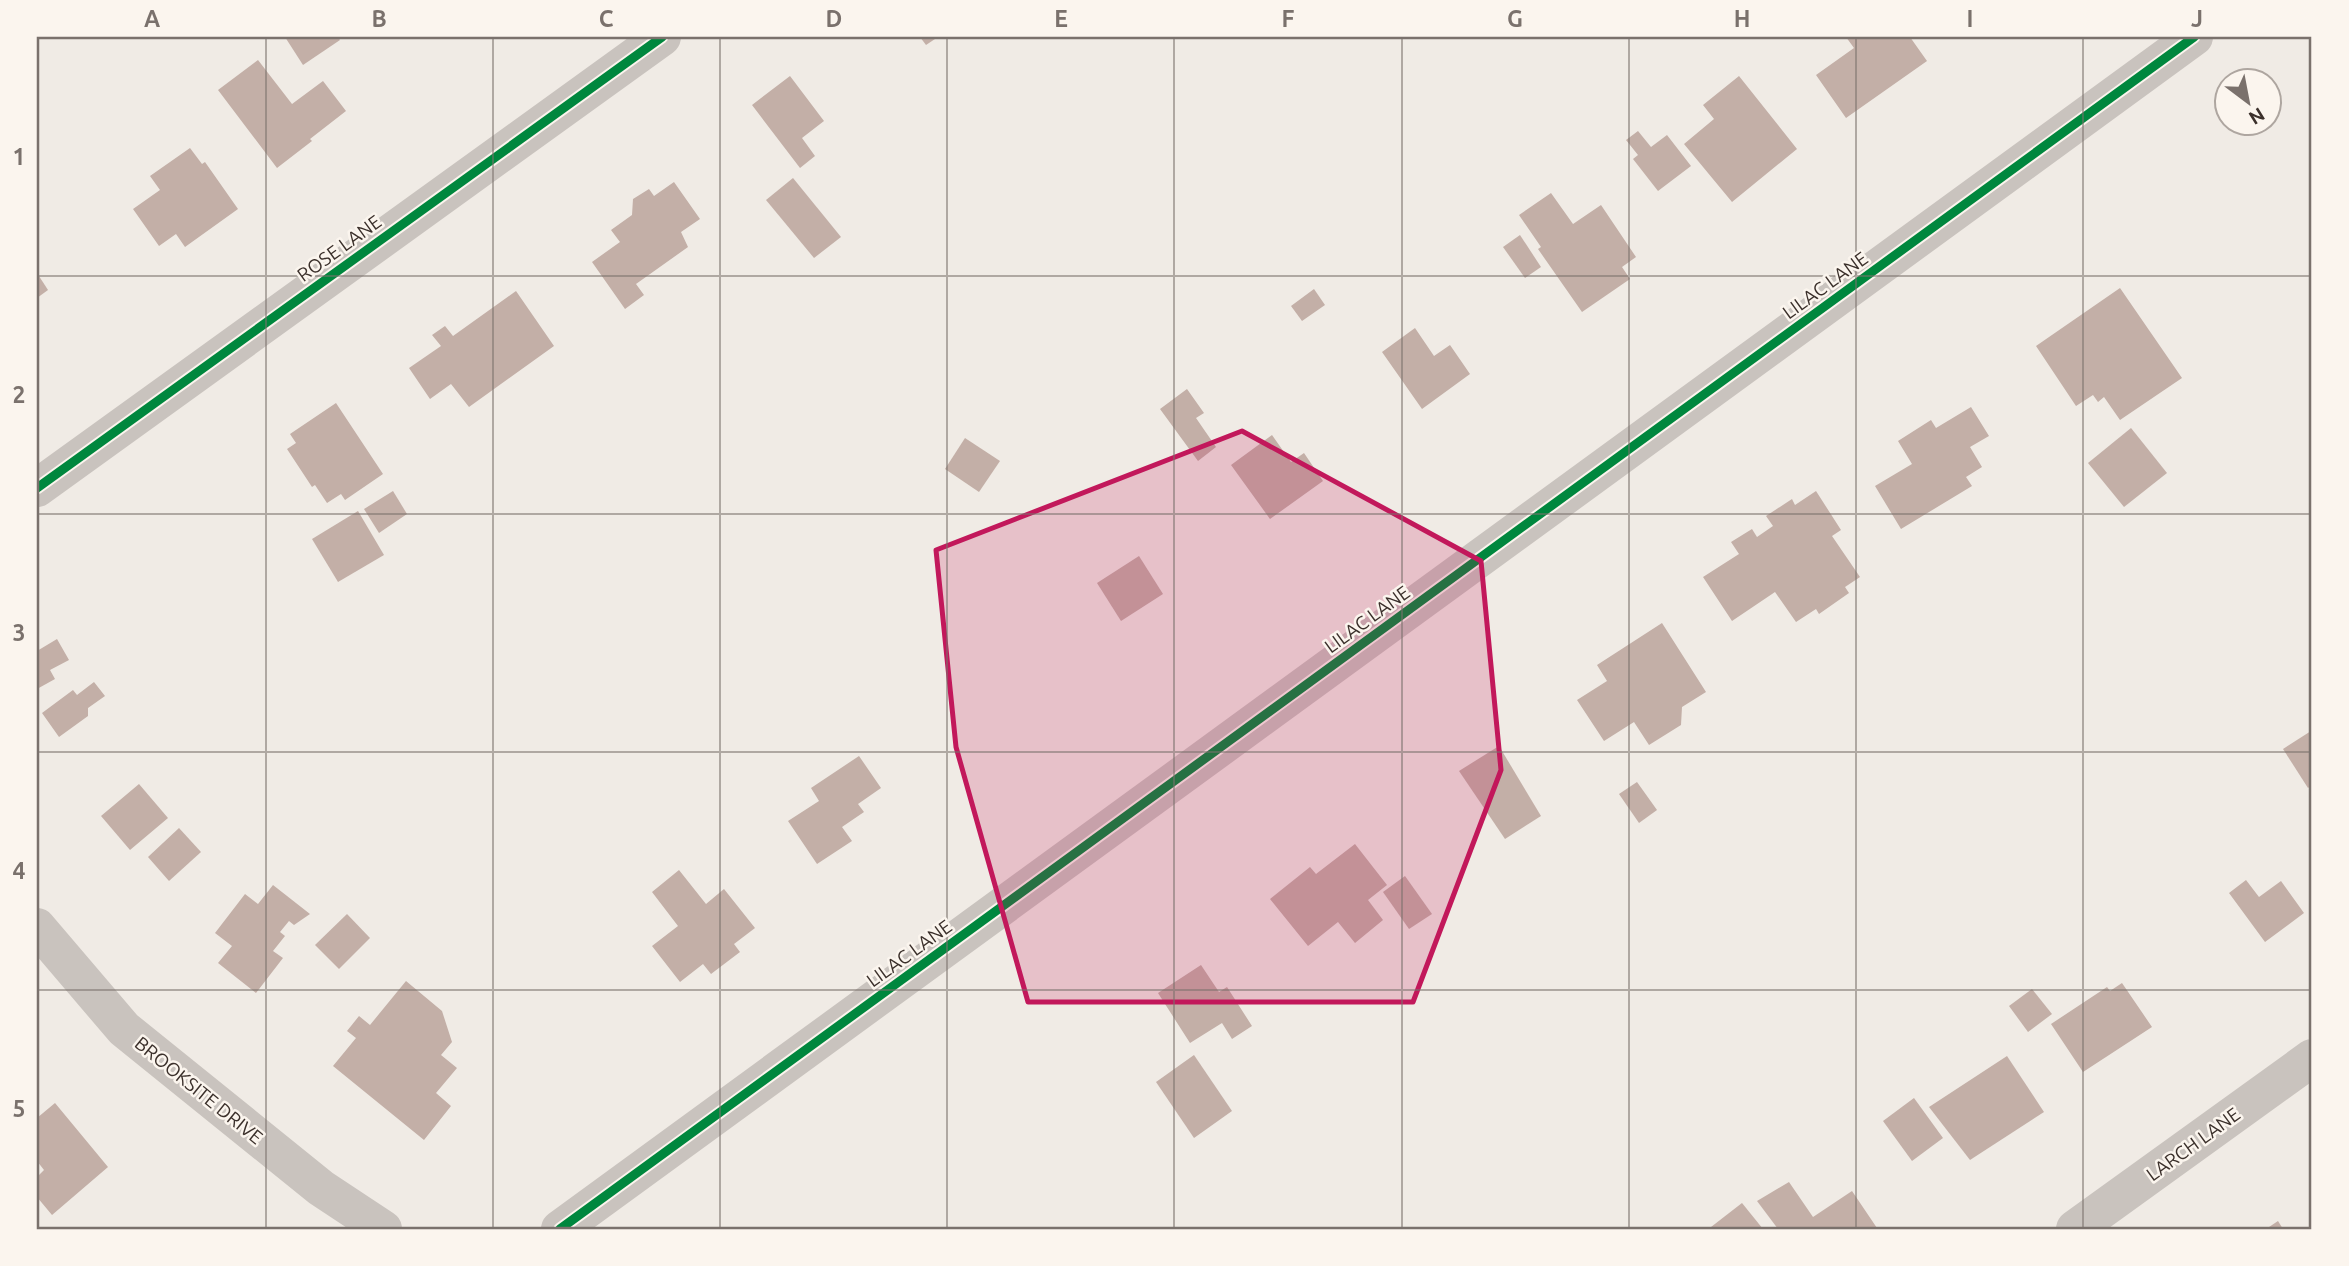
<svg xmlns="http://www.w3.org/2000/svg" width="2349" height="1266" font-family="Ubuntu,sans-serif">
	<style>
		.building { fill: #c3afa7 }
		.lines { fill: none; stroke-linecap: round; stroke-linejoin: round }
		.minor { stroke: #c9c3be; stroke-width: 38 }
		.cycleway-casing { stroke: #fbf5ee; stroke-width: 13 }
		.cycleway { stroke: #00873e; stroke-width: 9 }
		.marked { fill: #c2185b; fill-opacity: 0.2; stroke: #c2185b; stroke-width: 5; stroke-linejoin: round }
		.grid { fill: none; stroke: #7a716c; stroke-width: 2; stroke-opacity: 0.55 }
		.labels { text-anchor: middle; stroke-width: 5; stroke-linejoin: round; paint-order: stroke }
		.street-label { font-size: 19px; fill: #3b302b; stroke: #fbf5ee }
		.neatline { fill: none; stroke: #7a716c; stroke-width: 2.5 }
		.grid-label { font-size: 23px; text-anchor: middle; font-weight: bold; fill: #7a716c }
	</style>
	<rect width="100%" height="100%" fill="#f0ebe5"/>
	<!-- building -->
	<g class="building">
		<polygon points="285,37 338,37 340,40 303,65"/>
		<polygon points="920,37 938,37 926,45"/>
		<polygon points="1846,37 1910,37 1927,61 1846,118 1816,75 1854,48"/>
		<polygon points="258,60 292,104 323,81 346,111 310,139 312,141 277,168 218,90"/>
		<polygon points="790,76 824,121 802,138 815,156 800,168 752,105"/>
		<polygon points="1739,76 1797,149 1732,202 1684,144 1714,119 1703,105"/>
		<polygon points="1638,131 1651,147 1667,135 1691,166 1658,191 1633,159 1638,155 1626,140"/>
		<polygon points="190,148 202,164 205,162 238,209 185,247 176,234 159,246 133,209 160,190 150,176"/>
		<polygon points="793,178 841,237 814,258 766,200"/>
		<polygon points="674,182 700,219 681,232 688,247 636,284 644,295 625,309 592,262 620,242 611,230 632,215 633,199 649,189 654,196"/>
		<polygon points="1551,193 1573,224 1601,205 1636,257 1622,267 1630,279 1582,312 1538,249 1541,247 1519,215"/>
		<polygon points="1520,235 1541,267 1525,278 1503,247"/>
		<polygon points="37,273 48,290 37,298"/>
		<polygon points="2120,288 2182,378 2120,420 2104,397 2098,402 2093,395 2076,406 2036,346"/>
		<polygon points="1314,289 1325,305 1302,321 1291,306"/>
		<polygon points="516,291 554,346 469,407 451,384 430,399 409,368 441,346 432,335 445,326 453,336"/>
		<polygon points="1415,328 1434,356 1450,345 1470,374 1422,409 1382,352"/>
		<polygon points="1187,389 1204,413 1196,418 1216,447 1198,461 1160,409"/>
		<polygon points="336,403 383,474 345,500 341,494 327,503 315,485 312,487 287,449 296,443 290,434"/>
		<polygon points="1971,407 1989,436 1970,447 1982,467 1966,477 1972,486 1901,529 1875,486 1912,464 1898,441 1931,420 1936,428"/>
		<polygon points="2131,428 2167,473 2124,507 2088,463"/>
		<polygon points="1272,435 1291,462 1304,453 1323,481 1270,519 1231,465"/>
		<polygon points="965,438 1000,461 979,492 945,469"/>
		<polygon points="393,491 407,514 379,533 364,509"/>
		<polygon points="1816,491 1841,530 1832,536 1860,577 1845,587 1849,593 1819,614 1816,609 1796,622 1775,592 1732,621 1703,577 1739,554 1731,542 1752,529 1757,537 1773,526 1766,516 1792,499 1795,505"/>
		<polygon points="358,511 384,555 338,582 312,539"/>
		<polygon points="1139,556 1163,594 1121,621 1097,583"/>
		<polygon points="1662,623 1706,692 1682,707 1681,725 1649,745 1634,722 1604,741 1577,700 1607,681 1597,665"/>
		<polygon points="57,639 69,660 50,670 55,679 37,689 37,651"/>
		<polygon points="94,682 105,696 88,708 88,716 59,737 42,713 73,690 77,695"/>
		<polygon points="2311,731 2312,785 2308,788 2283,749"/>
		<polygon points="1499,746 1541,816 1505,839 1459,771"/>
		<polygon points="859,756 881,788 858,804 864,812 842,827 852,841 817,864 788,821 819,801 811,788"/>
		<polygon points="1637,782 1657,810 1639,823 1619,794"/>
		<polygon points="139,784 168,818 130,850 101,816"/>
		<polygon points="179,828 201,852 169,881 148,857"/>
		<polygon points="1355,844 1387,885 1368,900 1383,920 1355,943 1338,922 1308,946 1270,899 1310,867 1316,874"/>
		<polygon points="679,870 706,904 724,889 755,928 734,944 740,952 711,974 703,964 680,982 652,946 678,926 652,892"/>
		<polygon points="1405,876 1432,914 1409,929 1383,892"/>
		<polygon points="2246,880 2259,897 2281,881 2304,913 2265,942 2229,893"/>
		<polygon points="273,885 310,914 294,925 289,921 280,932 285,936 273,951 283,958 256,993 218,963 232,946 215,933 245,894 258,904"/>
		<polygon points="347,914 370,938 339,969 315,945"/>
		<polygon points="1201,965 1219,992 1227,987 1252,1026 1232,1039 1222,1023 1190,1043 1158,993"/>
		<polygon points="406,981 442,1011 452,1042 441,1055 457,1068 436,1093 451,1106 424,1140 333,1066 356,1038 347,1031 359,1016 370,1025"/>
		<polygon points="2122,983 2152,1027 2083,1072 2051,1024 2107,987 2110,991"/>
		<polygon points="2032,989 2052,1014 2028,1032 2009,1006"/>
		<polygon points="1194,1055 1232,1111 1194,1138 1156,1082"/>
		<polygon points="2007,1056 2044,1112 1970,1160 1929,1107"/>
		<polygon points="1914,1098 1943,1138 1912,1161 1883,1121"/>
		<polygon points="55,1103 108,1167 52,1215 37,1197 37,1177 44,1170 37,1161 37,1118"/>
		<polygon points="1789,1182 1813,1217 1852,1191 1877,1228 1778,1229 1757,1201"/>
		<polygon points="1742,1203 1763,1229 1713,1229 1711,1227"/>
		<polygon points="2278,1221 2283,1229 2266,1229"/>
	</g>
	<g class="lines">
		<!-- minor -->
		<g class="minor">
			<polyline points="37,488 662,37"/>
			<polyline points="37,927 124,1029 321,1188 383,1229"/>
			<polyline points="560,1229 2194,37"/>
			<polyline points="2075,1229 2312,1058"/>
		</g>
		<defs>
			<g id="cycleway">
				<polyline points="37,488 662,37"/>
				<polyline points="560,1229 2194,37"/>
			</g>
		</defs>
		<!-- cycleway casing -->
		<use href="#cycleway" class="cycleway-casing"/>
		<!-- cycleway -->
		<use href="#cycleway" class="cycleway"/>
	</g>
	<!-- marked area -->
	<path class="marked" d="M1242 431 1481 561 1501 770 1413 1002H1028L956 747 936 550Z"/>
	<!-- grid -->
	<path class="grid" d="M266 37V1229M493 37V1229M720 37V1229M947 37V1229M1174 37V1229M1402 37V1229M1629 37V1229M1856 37V1229M2083 37V1229M37 276H2312M37 514H2312M37 752H2312M37 990H2312"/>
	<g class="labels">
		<!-- street labels -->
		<g class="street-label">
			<text transform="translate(339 248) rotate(-36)" y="7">ROSE LANE</text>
			<text transform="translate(1825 285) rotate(-36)" y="7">LILAC LANE</text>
			<text transform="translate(1367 619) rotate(-36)" y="7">LILAC LANE</text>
			<text transform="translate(909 953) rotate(-36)" y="7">LILAC LANE</text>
			<text transform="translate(199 1090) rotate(39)" y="7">BROOKSITE DRIVE</text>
			<text transform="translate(2193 1144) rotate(-36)" y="7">LARCH LANE</text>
		</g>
	</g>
	<!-- border -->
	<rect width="2349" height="1266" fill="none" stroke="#fbf5ee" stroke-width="77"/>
	<!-- north arrow -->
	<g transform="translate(2248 102) rotate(148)"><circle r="33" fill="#fbf5ee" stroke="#aea6a0" stroke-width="2"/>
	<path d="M0-5L12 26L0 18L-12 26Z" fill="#7a716c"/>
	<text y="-10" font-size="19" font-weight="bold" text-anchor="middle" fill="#3b302b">N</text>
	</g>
	<rect x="38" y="38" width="2272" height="1190" class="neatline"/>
	<g class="grid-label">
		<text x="152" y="27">A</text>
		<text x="379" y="27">B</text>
		<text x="606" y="27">C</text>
		<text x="834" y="27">D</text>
		<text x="1061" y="27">E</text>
		<text x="1288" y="27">F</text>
		<text x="1515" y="27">G</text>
		<text x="1742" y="27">H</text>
		<text x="1970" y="27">I</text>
		<text x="2197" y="27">J</text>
		<text x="19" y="165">1</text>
		<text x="19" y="403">2</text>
		<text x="19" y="641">3</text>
		<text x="19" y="879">4</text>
		<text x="19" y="1117">5</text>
	</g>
</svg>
